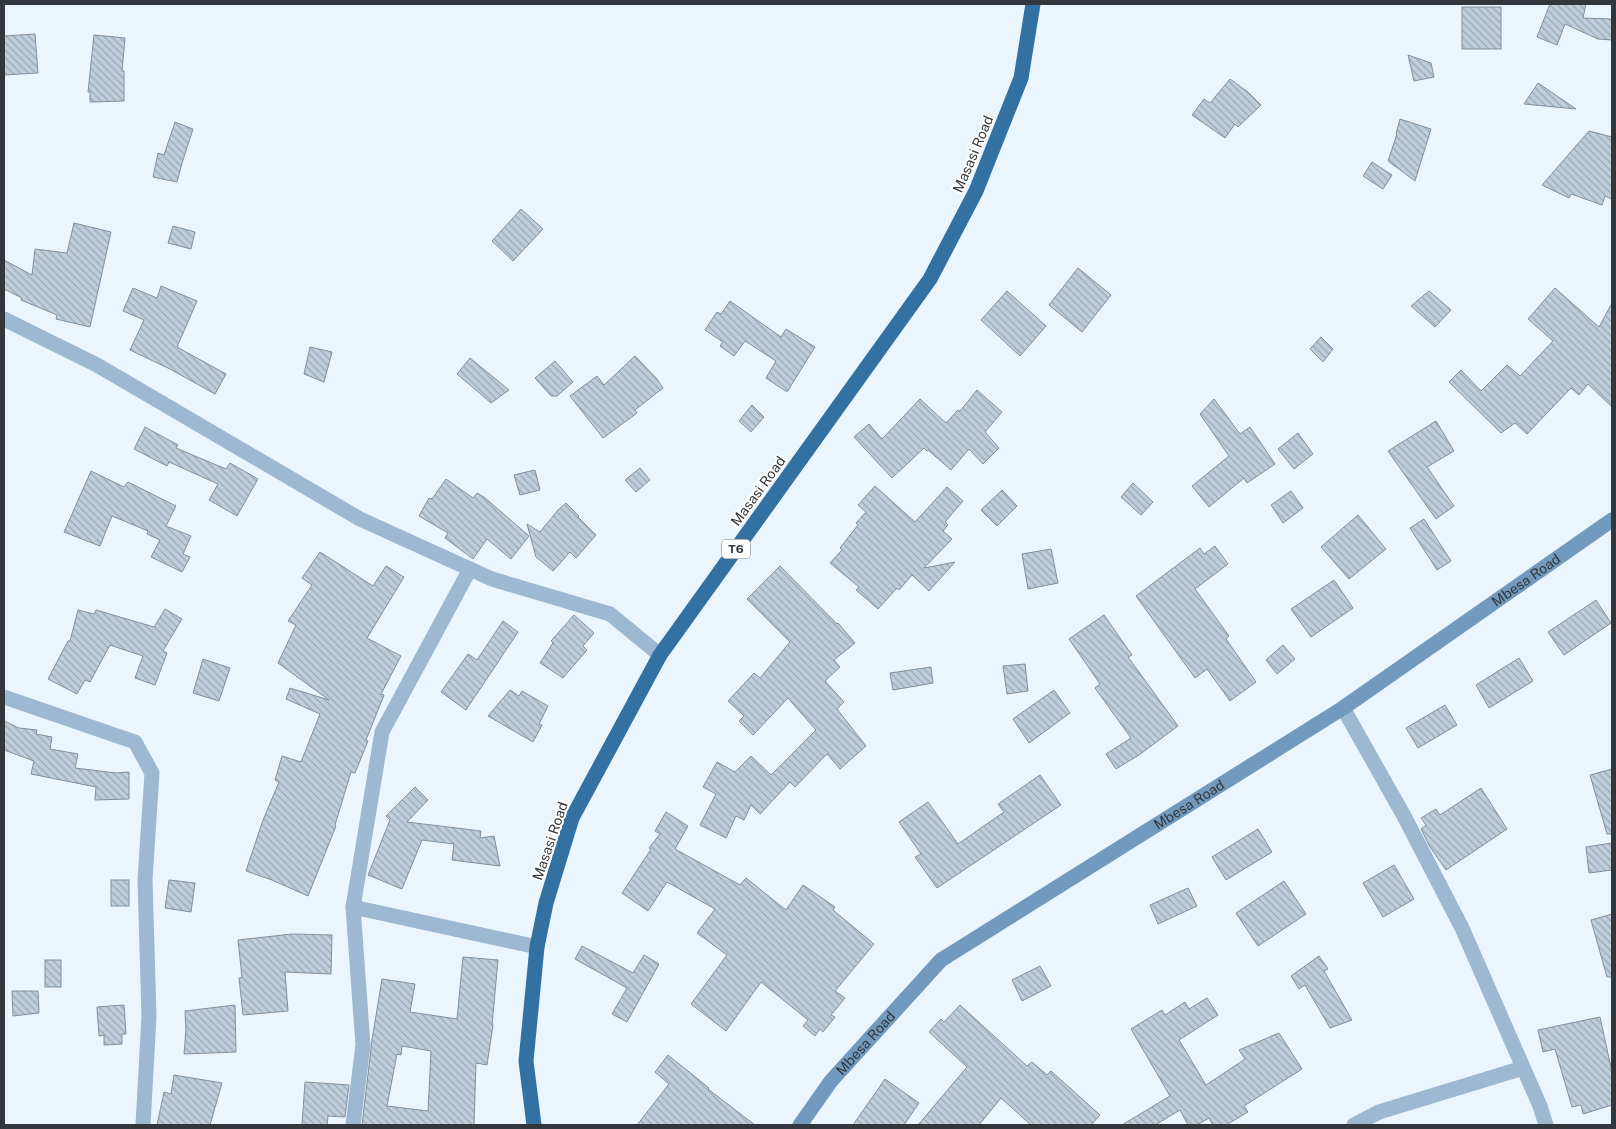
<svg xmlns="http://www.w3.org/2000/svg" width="1616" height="1129" font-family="'Public Sans',sans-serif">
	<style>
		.building { fill: url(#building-back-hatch); stroke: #818f9c; fill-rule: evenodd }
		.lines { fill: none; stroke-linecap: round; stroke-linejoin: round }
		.street { stroke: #9db8d0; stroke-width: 15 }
		.secondary { stroke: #729abe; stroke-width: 15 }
		.highway { stroke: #3471a3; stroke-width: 15 }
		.labels { text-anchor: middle; stroke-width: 4; stroke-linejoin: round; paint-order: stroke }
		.shield { fill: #fff; stroke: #6f7377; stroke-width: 1 }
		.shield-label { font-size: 12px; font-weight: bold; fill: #31373d }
		.street-label { font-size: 14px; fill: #31373d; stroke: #fff }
	</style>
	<defs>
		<pattern id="building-back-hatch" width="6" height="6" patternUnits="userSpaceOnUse" patternTransform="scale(1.25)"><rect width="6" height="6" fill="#becedc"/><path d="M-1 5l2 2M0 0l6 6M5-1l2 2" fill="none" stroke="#9ba8b4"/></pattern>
	</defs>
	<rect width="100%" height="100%" fill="#ebf5fd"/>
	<!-- building -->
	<g class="building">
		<polygon points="1550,4 1586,4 1583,18 1612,19 1612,40 1598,39 1565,24 1557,45 1537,37"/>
		<rect x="1462" y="7" width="39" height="42"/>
		<polygon points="35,34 38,73 4,75 4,36"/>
		<polygon points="94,35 125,38 122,71 124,71 124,101 90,102 90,92 88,92"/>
		<polygon points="1408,55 1431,63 1434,77 1414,81"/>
		<polygon points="1230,79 1248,92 1261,105 1238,127 1235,124 1225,138 1192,115 1204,99 1210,103"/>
		<polygon points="1538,83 1576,109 1524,104"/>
		<polygon points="1400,119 1431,129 1415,181 1388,161 1397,134 1396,134"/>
		<polygon points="175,122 193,129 182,163 177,182 153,177 158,153 164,155"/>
		<polygon points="1589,131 1612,137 1612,199 1605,196 1602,205 1571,194 1569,198 1542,185"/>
		<polygon points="1372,162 1392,175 1383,189 1363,176"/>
		<polygon points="521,209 543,229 513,261 492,241"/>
		<polygon points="74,223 111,232 90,327 56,319 57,315 21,300 22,298 4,289 4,260 32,275 35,249 67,253"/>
		<polygon points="173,226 195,232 191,249 168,243"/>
		<polygon points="1078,268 1111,295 1082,332 1049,305"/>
		<polygon points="161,286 197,301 177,347 226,374 215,394 170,369 130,350 144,320 123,311 133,288 157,298"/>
		<polygon points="1555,288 1599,327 1612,303 1612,407 1588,384 1579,395 1571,388 1527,434 1515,423 1501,433 1449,382 1461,370 1481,391 1507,365 1520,376 1553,341 1528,319"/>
		<polygon points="1007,291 1046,326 1020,356 981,320"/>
		<polygon points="1429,291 1451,310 1435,327 1411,306"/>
		<polygon points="730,301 781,337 786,329 815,347 787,392 766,378 776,361 745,341 734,356 720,346 723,342 705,330 717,312 721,314"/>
		<polygon points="1321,337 1333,349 1323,362 1310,349"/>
		<polygon points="310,347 332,352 324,382 304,374"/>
		<polygon points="635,356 657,379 663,388 635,410 637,413 603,438 570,396 597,376 604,385"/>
		<polygon points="470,358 509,390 491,403 457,374"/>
		<polygon points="555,361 573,382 557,396 551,396 535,378"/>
		<polygon points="977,390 1002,412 985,432 999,448 983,464 969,449 951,470 928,450 927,451 924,448 892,478 854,437 869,424 882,439 920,399 946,423 958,410 960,411"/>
		<polygon points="1214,399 1240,434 1250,427 1275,464 1247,483 1244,478 1209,507 1192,486 1229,456 1200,414"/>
		<polygon points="752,405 764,417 751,432 739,421"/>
		<polygon points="1436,421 1454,451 1427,467 1454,506 1436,519 1388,451"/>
		<polygon points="145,427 178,445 176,448 226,469 230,463 258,479 237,516 209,500 218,484 169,462 167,466 134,449"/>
		<polygon points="1298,433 1313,454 1294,469 1278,449"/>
		<polygon points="640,468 650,480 636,492 625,480"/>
		<polygon points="535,470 540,490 520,495 514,475"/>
		<polygon points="91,471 124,487 128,482 176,506 166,526 191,536 183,554 190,557 182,572 151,557 160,540 147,534 148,531 112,516 100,546 64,532"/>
		<polygon points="446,479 473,498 477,493 484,497 529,536 511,559 487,539 473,559 445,538 448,533 419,516 429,498 432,499"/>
		<polygon points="1133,483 1153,502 1141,515 1121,497"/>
		<polygon points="875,486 915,522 947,487 963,501 945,522 948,525 943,531 952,539 924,568 955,562 929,591 912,575 899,590 897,588 878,609 856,590 859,587 830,563 842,550 840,548 858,525 856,523 866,512 858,505"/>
		<polygon points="1002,490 1017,506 997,526 981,510"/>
		<polygon points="1291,491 1303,508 1283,523 1271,505"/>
		<polygon points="566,503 579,516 578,517 596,535 576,558 570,552 553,571 536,557 527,524 540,532 558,510"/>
		<polygon points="1358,515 1386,549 1349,579 1321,547"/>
		<polygon points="1424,519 1451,561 1437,570 1410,528"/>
		<polygon points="1215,546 1228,564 1195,589 1229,636 1226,639 1256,682 1230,701 1207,669 1195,678 1136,596 1200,548 1204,554"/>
		<polygon points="1051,549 1058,583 1028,589 1022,554"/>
		<polygon points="320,552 373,586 386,566 404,577 367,638 401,656 381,694 384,695 366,740 368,741 355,773 351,772 335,825 336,826 308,896 272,880 246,871 263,820 279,782 275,780 282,756 301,762 320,714 286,699 290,688 329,700 278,663 296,625 288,621 312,585 302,578"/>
		<polygon points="780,566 837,624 838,623 855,643 834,660 840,667 825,681 844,702 837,709 866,746 840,769 827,754 795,787 790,782 760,814 751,805 744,820 736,816 726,838 700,825 716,794 703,787 717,762 735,772 751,756 771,775 816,730 788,698 753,735 739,721 744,716 728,701 754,673 760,678 790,642 747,599"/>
		<polygon points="1334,580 1353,608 1311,637 1291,609"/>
		<polygon points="1596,600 1611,623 1564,655 1548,632"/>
		<polygon points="165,609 182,619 163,651 167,653 155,685 135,678 143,656 110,645 90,682 85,680 77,694 48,679 68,641 70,641 78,610 94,614 96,610 154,627"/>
		<polygon points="574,615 594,633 583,646 587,650 563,678 540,663 553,643 551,641"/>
		<polygon points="1104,615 1132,655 1128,657 1178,726 1139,755 1116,769 1106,754 1131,738 1095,688 1100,684 1069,639"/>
		<polygon points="503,621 518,632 466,710 441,692 468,654 477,660"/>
		<polygon points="1283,645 1295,659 1277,674 1266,660"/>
		<polygon points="1519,658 1533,681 1489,708 1476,685"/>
		<polygon points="203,659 230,668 219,701 193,693"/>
		<polygon points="1025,664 1028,691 1007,694 1003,666"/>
		<polygon points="931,667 933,683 893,690 890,673"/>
		<polygon points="510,690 519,696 522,691 548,706 539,724 542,725 533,742 488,716"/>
		<polygon points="1054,690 1070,713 1029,743 1013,719"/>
		<polygon points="1445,705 1457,725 1418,748 1406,728"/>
		<polygon points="4,721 19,728 37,730 36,734 52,737 50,749 78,754 75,768 116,773 129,772 129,799 95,800 96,787 31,774 34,761 4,750"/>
		<polygon points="1612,769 1612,834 1607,834 1590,775"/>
		<polygon points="1040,775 1061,805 937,888 915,857 921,854 899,822 928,802 958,844 1004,812 998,804"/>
		<polygon points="415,787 428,800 407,822 481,831 480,838 494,836 500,866 452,860 454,844 422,840 402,889 368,875 390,820 386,816"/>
		<polygon points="1481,788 1507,829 1446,870 1430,847 1421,829 1426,825 1421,818 1436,809 1440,815"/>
		<polygon points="666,812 688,826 675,849 740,885 746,878 786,910 803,885 835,907 833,910 874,944 835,991 845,998 831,1015 835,1017 823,1032 820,1029 815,1036 803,1026 808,1020 761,982 726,1031 691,1004 727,955 697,933 715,909 667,882 648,911 622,893 651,849 649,848 660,834 655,831"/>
		<polygon points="1258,829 1272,852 1226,880 1212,857"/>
		<polygon points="1612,843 1612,870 1589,873 1586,847"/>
		<polygon points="1394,865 1414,899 1383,917 1363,883"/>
		<rect x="111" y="880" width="18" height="26"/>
		<polygon points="169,880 195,883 191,912 165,908"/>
		<polygon points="1284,881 1306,914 1258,946 1236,913"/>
		<polygon points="1188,888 1197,906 1158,924 1150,905"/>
		<polygon points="1612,914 1612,977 1607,977 1591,920"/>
		<polygon points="292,934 332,935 331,974 285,972 288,1011 243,1015 239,978 242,977 238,940"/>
		<polygon points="582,946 633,973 644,955 659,964 627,1022 612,1014 627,988 575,959"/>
		<polygon points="1319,956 1328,969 1324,971 1352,1020 1330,1028 1305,985 1299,989 1291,976"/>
		<path d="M463 957 498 960 492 1025H493L487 1065 476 1063 474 1125H362L372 1040 382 979 415 984 410 1012 457 1019ZM402 1046 431 1051 428 1111 387 1106 397 1054 401 1055Z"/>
		<rect x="45" y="960" width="16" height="27"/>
		<polygon points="1040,966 1051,986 1022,1001 1012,980"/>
		<polygon points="12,991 38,991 39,1013 13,1016"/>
		<polygon points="1207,998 1218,1015 1179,1040 1206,1085 1245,1059 1239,1050 1279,1033 1302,1069 1244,1106 1248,1112 1226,1125 1213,1125 1209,1118 1197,1125 1188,1125 1180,1110 1155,1125 1122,1125 1170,1096 1131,1029 1162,1010 1165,1015 1185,1002 1189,1009"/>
		<polygon points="124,1005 126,1034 122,1034 122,1044 104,1045 104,1035 99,1036 97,1007"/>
		<polygon points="235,1005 236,1052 184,1054 186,1030 185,1011"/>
		<polygon points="960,1005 1027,1066 1032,1062 1047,1075 1051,1071 1100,1115 1091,1125 1031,1125 1001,1098 979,1125 918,1125 967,1067 929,1032 941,1019 944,1022"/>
		<polygon points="1600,1017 1612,1072 1612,1105 1583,1114 1581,1105 1572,1107 1555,1049 1543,1052 1538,1030"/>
		<polygon points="668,1055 709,1088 708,1089 755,1125 637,1125 669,1084 655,1072"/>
		<polygon points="174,1075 222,1083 210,1125 157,1125 164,1092 171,1094"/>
		<polygon points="885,1079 919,1103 904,1125 853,1125"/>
		<polygon points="305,1082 349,1085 345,1117 328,1116 327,1125 302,1125"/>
	</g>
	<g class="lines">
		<!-- street -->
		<g class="street">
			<polyline points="4,319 97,365 360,519 492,579 610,614 660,655"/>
			<polyline points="4,697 135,742 152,773 145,880 149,1016 143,1125"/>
			<polyline points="1343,708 1404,816 1462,928 1540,1106 1546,1125"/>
			<polyline points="353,907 537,947"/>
			<polyline points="353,1125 363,1045 353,907 382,732 470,569"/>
			<polyline points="1354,1125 1379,1112 1523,1068"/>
		</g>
		<!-- secondary -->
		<path class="secondary" id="s1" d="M800 1125 831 1081 941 960 1343 708 1612 520"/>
		<!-- highway -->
		<polyline class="highway" points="534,1125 526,1061 537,947 546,903 572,818 660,655 930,279 976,191 1021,78 1033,4"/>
	</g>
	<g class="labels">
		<!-- shield labels -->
		<rect class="shield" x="722" y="539.5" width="28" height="19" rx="4"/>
		<g class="shield-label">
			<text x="736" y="553">T6</text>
		</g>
		<!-- street labels -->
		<g class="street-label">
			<text transform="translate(973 154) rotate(-67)" y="5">Masasi Road</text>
			<text transform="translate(758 491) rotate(-54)" y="5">Masasi Road</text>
			<text dy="5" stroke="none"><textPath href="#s1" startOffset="915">Mbesa Road</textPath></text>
			<text dy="5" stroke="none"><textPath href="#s1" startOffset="510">Mbesa Road</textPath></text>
			<text transform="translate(550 841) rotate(-71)" y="5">Masasi Road</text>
			<text dy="5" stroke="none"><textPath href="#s1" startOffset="105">Mbesa Road</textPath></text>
		</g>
	</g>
	<!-- border -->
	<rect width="1616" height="1129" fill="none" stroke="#31373d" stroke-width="10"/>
</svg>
